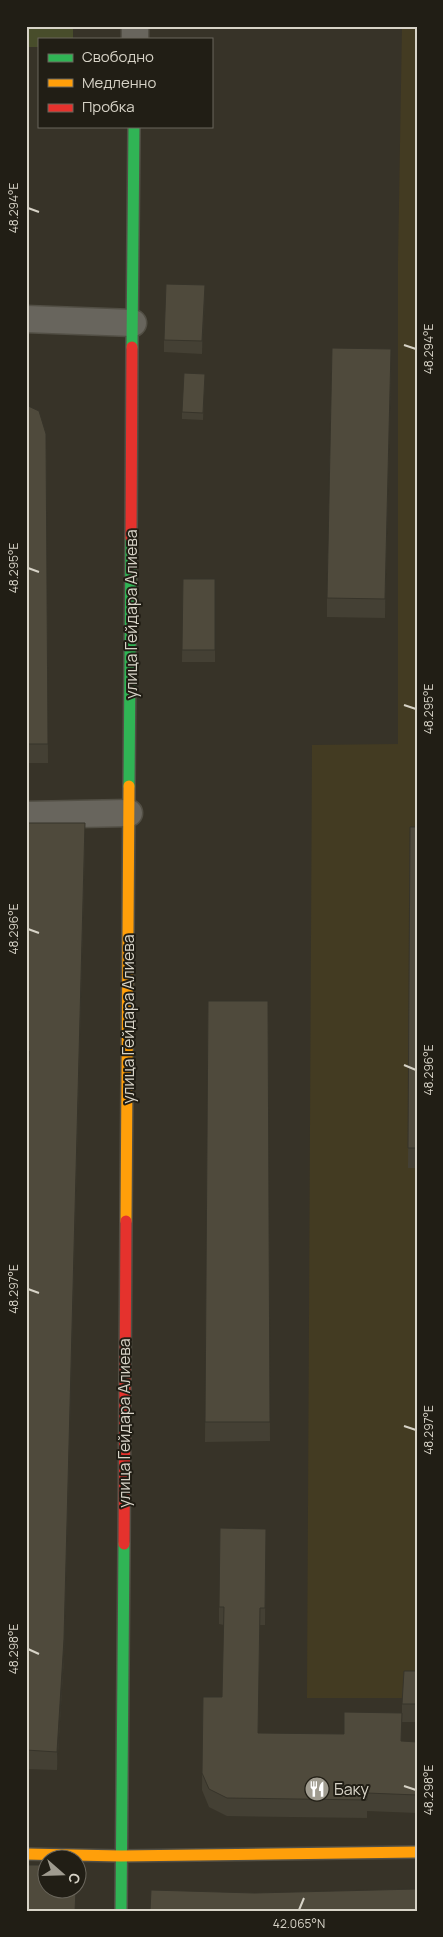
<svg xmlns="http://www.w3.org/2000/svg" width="443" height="1937" font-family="Manrope,sans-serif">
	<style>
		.built { fill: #433b22 }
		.green { fill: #484d2b }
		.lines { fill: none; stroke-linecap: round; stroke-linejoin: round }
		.street-casing { stroke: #524f45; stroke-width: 29 }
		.fast-casing { stroke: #524f45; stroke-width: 14 }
		.slow-casing { stroke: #524f45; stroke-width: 14 }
		.jam-casing { stroke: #524f45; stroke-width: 14 }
		.street { stroke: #68655d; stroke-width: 26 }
		.fast { stroke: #30b455; stroke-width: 11 }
		.slow { stroke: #ff9f0a; stroke-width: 11 }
		.jam { stroke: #e5322d; stroke-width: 11 }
		.wall { fill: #444034 }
		.shaded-wall { fill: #37342a }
		.building { fill: #4f4a3c; stroke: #37342a }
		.ticks { fill: none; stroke: #d7d3c7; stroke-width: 2 }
		.labels { text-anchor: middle; stroke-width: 4; stroke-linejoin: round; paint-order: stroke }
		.street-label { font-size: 16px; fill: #d7d3c7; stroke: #211e15 }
		.poi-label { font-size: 16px; fill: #d7d3c7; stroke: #211e15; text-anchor: start }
		.neatline { fill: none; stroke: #d7d3c7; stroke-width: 2 }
		.ticks-label { font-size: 12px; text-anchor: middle; fill: #d7d3c7 }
	</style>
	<rect width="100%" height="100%" fill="#373328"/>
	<!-- built -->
	<polygon class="built" points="402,26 417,26 417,1698 307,1698 312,745 398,744 398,262"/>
	<!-- green -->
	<polygon class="green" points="26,26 73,26 73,39 39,39 39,47 26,47"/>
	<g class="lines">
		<defs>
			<g id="street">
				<polyline points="135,39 135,26"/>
				<polyline points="26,319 133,323"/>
				<polyline points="26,815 129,813"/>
			</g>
			<g id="fast">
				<polyline points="132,347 134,126"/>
				<polyline points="129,786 131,538"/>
				<polyline points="121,1911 124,1544"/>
			</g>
			<g id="slow">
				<polyline points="126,1221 129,786"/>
				<polyline points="26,1854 121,1856 417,1852"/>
			</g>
			<g id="jam">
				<polyline points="131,538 132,347"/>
				<polyline points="124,1544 126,1221"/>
			</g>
		</defs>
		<!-- street casing -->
		<use href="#street" class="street-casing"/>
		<!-- fast casing -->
		<use href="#fast" class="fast-casing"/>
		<!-- slow casing -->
		<use href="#slow" class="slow-casing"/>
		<!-- jam casing -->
		<use href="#jam" class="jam-casing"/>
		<!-- street -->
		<use href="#street" class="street"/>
		<!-- fast -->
		<use href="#fast" class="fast"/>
		<!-- slow -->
		<use href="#slow" class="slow"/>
		<!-- jam -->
		<use href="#jam" class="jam"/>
	</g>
	<!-- wall -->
	<g class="wall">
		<polygon points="26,188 28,230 28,249 26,249"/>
		<polygon points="205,298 202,354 164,352 164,340"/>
		<polygon points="391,368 385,618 327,617 327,598"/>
		<polygon points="205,374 203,420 182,419 182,412"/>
		<polygon points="26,405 46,434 48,763 26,763"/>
		<polygon points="183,579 215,579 215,662 182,662"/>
		<polygon points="26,823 85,842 64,1658 57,1770 26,1769 26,1158 28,1070 26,1070"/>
		<polygon points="410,827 417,827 417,1168 408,1168"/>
		<polygon points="208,1001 268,1001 270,1441 205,1442"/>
		<polygon points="266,1529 265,1625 260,1625 258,1733 417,1742 417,1813 367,1811 367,1818 227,1816 209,1807 202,1790 203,1697 222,1697 224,1625 219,1624 219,1607"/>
		<polygon points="417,1671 417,1722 402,1722 402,1704"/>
	</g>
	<!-- shaded-wall -->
	<g class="shaded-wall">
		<polygon points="205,285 205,298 202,354 202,341"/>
		<polygon points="391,349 391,368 385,618 385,599"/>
		<polygon points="85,823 64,1658 57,1770 57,1752"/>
	</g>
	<!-- building -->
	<g class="building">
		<polygon points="26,188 27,188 28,230 26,230"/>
		<polygon points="166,284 205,285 202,341 164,340"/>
		<polygon points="332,348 391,349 385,599 327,598"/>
		<polygon points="184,373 205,374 203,413 182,412"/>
		<polygon points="26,405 39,411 46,434 48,744 26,744"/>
		<polygon points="183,579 215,579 215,650 182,650"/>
		<polygon points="26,823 85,823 64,1639 57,1752 26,1750 26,1158 29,1051 26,1051"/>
		<polygon points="410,827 417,827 417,1148 408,1148"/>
		<polygon points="208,1001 268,1001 270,1422 205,1422"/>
		<polygon points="220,1528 266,1529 265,1608 260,1608 258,1733 344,1734 344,1712 402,1713 401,1741 417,1742 417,1795 367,1793 367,1800 227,1798 209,1789 202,1773 203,1697 222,1697 224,1607 219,1607"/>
		<polygon points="404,1671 417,1671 417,1704 402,1704"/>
		<polygon points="26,1865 48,1865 48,1890 76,1890 75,1911 26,1911"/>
		<polygon points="417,1889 417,1911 150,1911 151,1890 254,1893"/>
	</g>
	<!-- ticks -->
	<path class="ticks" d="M28 208 39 212M404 345 416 349M28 568 39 572M404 705 416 709M28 929 39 933M404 1065 416 1070M28 1289 39 1293M404 1426 416 1430M28 1649 39 1654M404 1786 416 1790M299 1910 304 1898"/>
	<!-- icons -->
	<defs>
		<symbol id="restaurant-disc" viewBox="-11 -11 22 22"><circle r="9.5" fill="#9f9b8f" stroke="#211e15"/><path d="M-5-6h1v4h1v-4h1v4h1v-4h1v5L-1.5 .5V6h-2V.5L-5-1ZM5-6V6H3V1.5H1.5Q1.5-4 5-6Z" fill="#fff"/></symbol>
	</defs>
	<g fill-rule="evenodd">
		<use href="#restaurant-disc" x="303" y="1775" width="28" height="28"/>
	</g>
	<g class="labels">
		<!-- street labels -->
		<g class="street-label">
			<text transform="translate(131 614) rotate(-90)" y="6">улица Гейдара Алиева</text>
			<text transform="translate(128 1019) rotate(-90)" y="6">улица Гейдара Алиева</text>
			<text transform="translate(124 1423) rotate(-90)" y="6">улица Гейдара Алиева</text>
		</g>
		<!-- poi labels -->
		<g class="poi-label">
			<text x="334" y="1795">Баку</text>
		</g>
	</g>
	<!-- border -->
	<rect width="443" height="1937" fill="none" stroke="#211e15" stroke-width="55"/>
	<!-- legend -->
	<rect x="38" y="38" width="175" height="90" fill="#211e15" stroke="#6a665c"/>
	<rect x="48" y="54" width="25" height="8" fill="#30b455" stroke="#6a665c"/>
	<text x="82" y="62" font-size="15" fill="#d7d3c7">Свободно</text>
	<rect x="48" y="79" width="25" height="8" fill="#ff9f0a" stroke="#6a665c"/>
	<text x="82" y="88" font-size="15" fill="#d7d3c7">Медленно</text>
	<rect x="48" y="104" width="25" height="8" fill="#e5322d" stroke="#6a665c"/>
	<text x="82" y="112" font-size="15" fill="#d7d3c7">Пробка</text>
	<!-- north arrow -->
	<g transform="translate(62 1874) rotate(110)"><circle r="24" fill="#211e15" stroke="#6a665c"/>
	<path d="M0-4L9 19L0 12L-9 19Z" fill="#9f9b8f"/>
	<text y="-8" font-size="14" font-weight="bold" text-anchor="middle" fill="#d7d3c7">С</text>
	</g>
	<rect x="28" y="28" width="388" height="1882" class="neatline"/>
	<g class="ticks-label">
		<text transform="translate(14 208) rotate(-90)" y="4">48.294°E</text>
		<text transform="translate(429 349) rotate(-90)" y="4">48.294°E</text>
		<text transform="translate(14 568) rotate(-90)" y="4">48.295°E</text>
		<text transform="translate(429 709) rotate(-90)" y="4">48.295°E</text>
		<text transform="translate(14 929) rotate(-90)" y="4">48.296°E</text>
		<text transform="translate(429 1070) rotate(-90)" y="4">48.296°E</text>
		<text transform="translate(14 1289) rotate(-90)" y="4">48.297°E</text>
		<text transform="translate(429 1430) rotate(-90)" y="4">48.297°E</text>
		<text transform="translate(14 1649) rotate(-90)" y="4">48.298°E</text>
		<text transform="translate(429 1790) rotate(-90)" y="4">48.298°E</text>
		<text x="299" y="1928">42.065°N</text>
	</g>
</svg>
